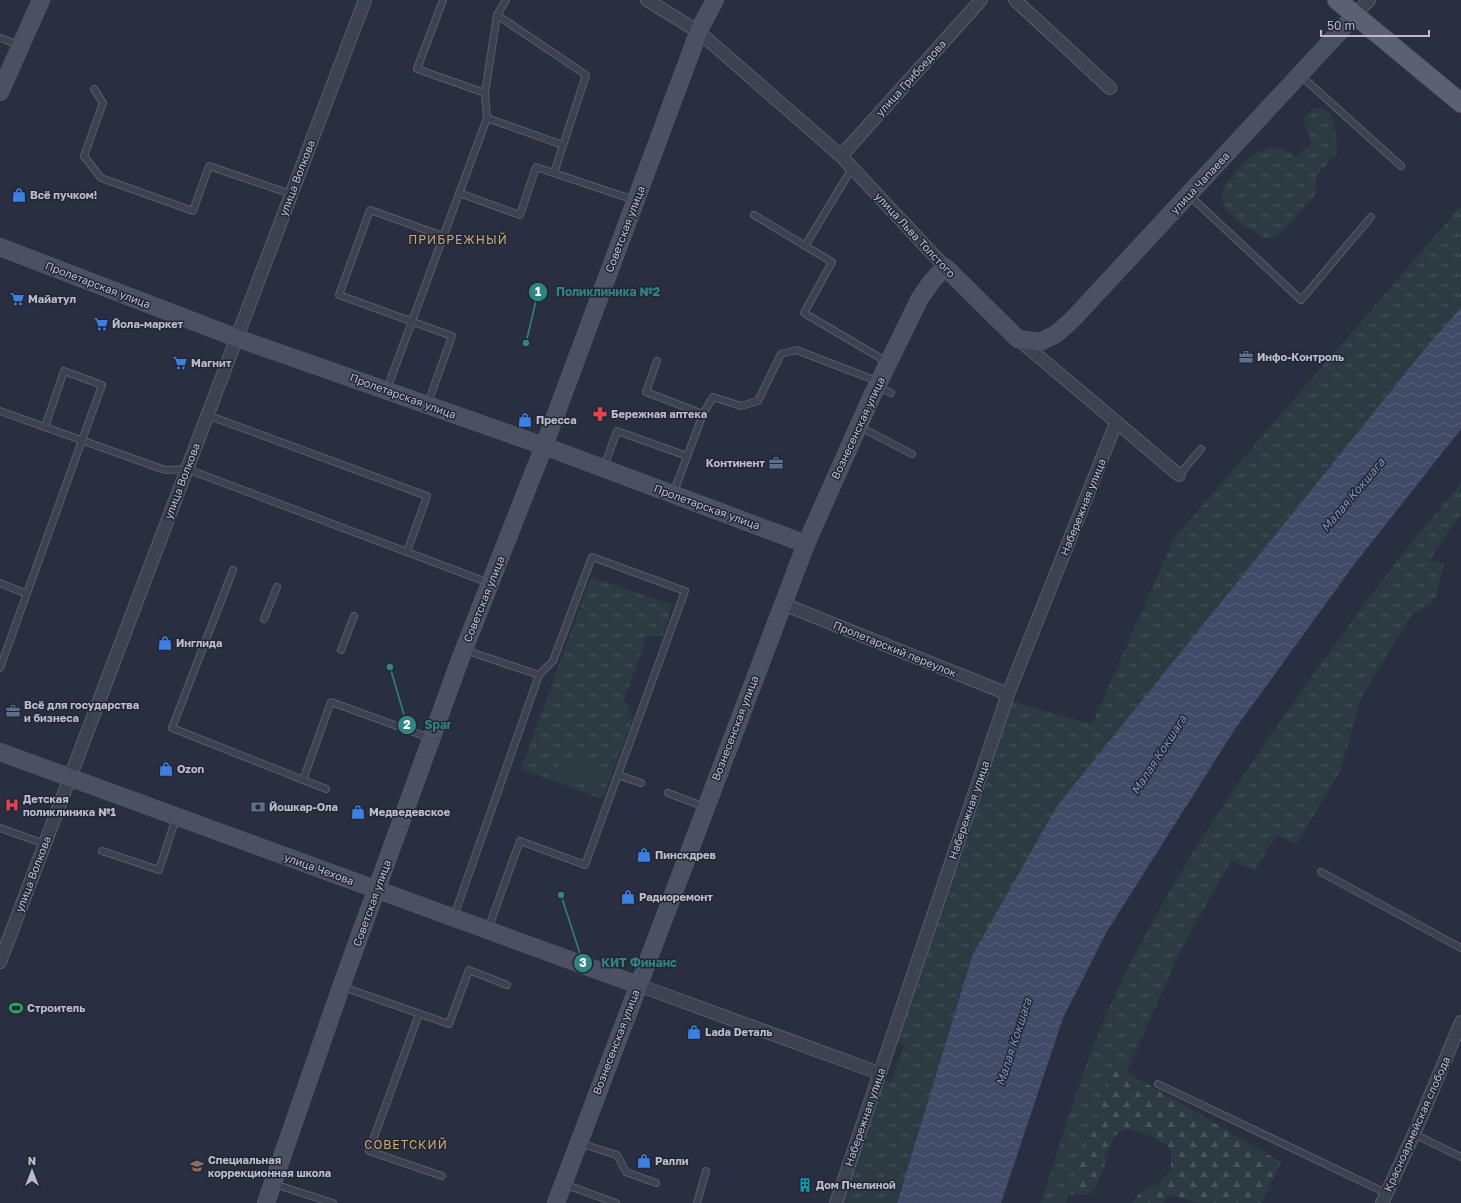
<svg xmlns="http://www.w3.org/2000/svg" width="1461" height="1203" font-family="'Golos Text',sans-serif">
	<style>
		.grass { fill: url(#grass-tufts) }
		.forest { fill: url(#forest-firs) }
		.pitch { fill: #2b3b41 }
		.water { fill: url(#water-waves) }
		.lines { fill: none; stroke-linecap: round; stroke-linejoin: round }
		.lane-casing { stroke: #585d6b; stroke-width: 8 }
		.street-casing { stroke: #585d6b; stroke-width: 14 }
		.secondary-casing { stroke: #585d6b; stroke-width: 18 }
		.primary-casing { stroke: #474b5a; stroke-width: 20 }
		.lane { stroke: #3d4250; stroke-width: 6 }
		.street { stroke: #3d4250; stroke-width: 12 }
		.secondary { stroke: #4b5063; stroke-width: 17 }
		.primary { stroke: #5b6170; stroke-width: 19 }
		.labels { text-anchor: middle; stroke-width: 3; stroke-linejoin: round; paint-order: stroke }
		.street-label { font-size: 11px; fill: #babecb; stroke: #212736 }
		.poi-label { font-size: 11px; font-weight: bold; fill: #babecb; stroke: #212736; text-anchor: start }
		.neighbourhood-label { font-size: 12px; letter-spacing: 1px; fill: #cea871; stroke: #212736 }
		.water-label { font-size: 12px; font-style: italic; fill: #848faf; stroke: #212736 }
		.leader { fill: none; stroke: #318481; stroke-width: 1.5 }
		.callout-dot { fill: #318481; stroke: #212736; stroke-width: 1.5 }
		.mark-label { font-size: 12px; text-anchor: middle; font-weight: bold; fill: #fff }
		.callout-label { font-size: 12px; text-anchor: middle; font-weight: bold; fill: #318481; stroke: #212736; stroke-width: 3; stroke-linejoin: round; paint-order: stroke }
	</style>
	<defs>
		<pattern id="grass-tufts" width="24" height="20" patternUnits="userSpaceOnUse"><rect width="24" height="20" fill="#2b3b41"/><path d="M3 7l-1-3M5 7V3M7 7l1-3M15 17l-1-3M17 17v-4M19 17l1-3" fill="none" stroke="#48565b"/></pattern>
		<pattern id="forest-firs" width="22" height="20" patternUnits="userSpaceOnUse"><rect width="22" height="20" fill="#2b3b41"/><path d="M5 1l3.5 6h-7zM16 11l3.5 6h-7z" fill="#48565b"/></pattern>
		<pattern id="water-waves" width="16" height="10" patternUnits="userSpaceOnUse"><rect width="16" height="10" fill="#404b68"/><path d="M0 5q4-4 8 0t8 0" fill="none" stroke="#5a637c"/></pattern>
	</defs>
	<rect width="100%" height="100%" fill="#292f40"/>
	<!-- grass -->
	<g class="grass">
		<path d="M1313 108 1328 110C1337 123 1335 137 1338 152L1316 176V194L1280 234 1269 239C1254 233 1230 219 1223 204 1222 201 1222 196 1221 192 1239 168 1262 130 1295 157L1312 144 1303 119Z"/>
		<polygon points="1461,206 1461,308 1427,346 1057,806 898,1194 897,1203 840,1203 881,1079 891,1082 904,1045 893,1041 1010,701 1092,724 1174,538"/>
		<path d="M1461 484V514L1429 561 1444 563 1436 597 1429 605 1412 614 1361 698 1340 772 1296 845 1277 835 1255 870 1231 861 1180 951 1127 1072H1114L1109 1077 1066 1203H1041C1062 1138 1081 1071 1109 1008 1155 907 1216 813 1280 722 1337 640 1395 559 1461 484Z"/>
		<polygon points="591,577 672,605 663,636 647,636 624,700 633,719 602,799 521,769"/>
	</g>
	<!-- forest -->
	<path class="forest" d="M1120 1071 1127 1072 1281 1162 1262 1203H1198L1175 1196 1168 1197 1163 1203H1131L1143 1190 1157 1185 1171 1170V1149C1156 1138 1143 1130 1124 1129L1114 1136 1098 1183 1093 1191 1085 1195 1069 1194 1109 1077 1114 1072Z"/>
	<!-- pitch -->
	<polygon class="pitch" points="561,757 598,769 592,785 556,773"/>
	<!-- water -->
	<polygon class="water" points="1461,308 1461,429 1356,562 1235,729 1106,933 1063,1018 1001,1203 897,1203 973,954 1057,806 1427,346"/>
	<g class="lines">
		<defs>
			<g id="lane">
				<polyline points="443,0 417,69 485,93 497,15 586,75 554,173"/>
				<polyline points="497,15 506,0"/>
				<polyline points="0,38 19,45"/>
				<polyline points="1300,75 1401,166"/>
				<polyline points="94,89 103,103 84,156 101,178 193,211 209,166 291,194"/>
				<polyline points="485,93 487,118 563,145"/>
				<polyline points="459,193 520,215 536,167 634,200"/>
				<polyline points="1190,196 1301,300 1371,217"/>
				<polyline points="754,215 832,262 804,313 887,362"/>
				<polyline points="805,246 852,168"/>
				<polyline points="657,361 646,392 703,414 673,494"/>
				<polyline points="879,387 891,393"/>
				<polyline points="387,389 487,118"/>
				<polyline points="428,403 452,336 339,295 370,210 443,236"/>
				<polyline points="0,411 165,470 187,469 489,583"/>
				<polyline points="703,414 713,397 741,406 758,401 781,354 796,350 877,381"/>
				<polyline points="207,415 427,496 407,552"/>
				<polyline points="860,427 912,454"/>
				<polyline points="604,467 617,431 687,456"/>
				<polyline points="1179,475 1201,449"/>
				<polyline points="233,570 172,728 326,789"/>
				<polyline points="0,583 27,594"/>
				<polyline points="264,619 277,587"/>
				<polyline points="341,650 354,616"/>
				<polyline points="465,650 539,675 553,661 592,557 685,591 585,865 520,841 488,929"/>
				<polyline points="0,668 102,385 64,371 45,427"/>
				<polyline points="618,775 641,783"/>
				<polyline points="303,780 331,702 430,738"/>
				<polyline points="668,793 705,807"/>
				<polyline points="0,828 45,844"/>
				<polyline points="102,851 159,870 176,818"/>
				<polyline points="1321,872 1461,948"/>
				<polyline points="454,916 539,675"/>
				<polyline points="343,987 449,1024 469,970 507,985"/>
				<polyline points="419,1014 369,1151 442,1176"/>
				<polyline points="1158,1084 1386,1193"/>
				<polyline points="1414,1134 1461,1157"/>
				<polyline points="579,1143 617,1155 626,1172 656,1183"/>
				<polyline points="274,1184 333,1203"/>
				<polyline points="564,1184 616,1203"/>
				<polyline points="697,1203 706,1171"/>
			</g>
			<g id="street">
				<polyline points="647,0 699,32 841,156 945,267"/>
				<polyline points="1015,0 1110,88"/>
				<polyline points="1355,15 1369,0"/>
				<polyline points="841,156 981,0"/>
				<polyline points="1018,339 1179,475"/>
				<polyline points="783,604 1008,694"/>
				<polyline points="0,962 365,0"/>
				<polyline points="638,985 879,1073"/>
				<polyline points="836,1203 1008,694 1116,423"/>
				<polyline points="1382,1203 1414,1134 1461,1022"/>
			</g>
			<g id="secondary">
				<polyline points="0,92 41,0"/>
				<polyline points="0,247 237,338 544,446 806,544"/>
				<polyline points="0,752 638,985"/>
				<polyline points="266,1203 341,987 461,657 544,446 700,28 715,0"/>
				<polyline points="556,1203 806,544 871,398 920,298 932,281 945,267 1018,339 1040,342 1056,334 1072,320 1355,15"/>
			</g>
			<polyline id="primary" points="1337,0 1461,103"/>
		</defs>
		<!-- lane casing -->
		<use href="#lane" class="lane-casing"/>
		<!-- street casing -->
		<use href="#street" class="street-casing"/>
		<!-- secondary casing -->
		<use href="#secondary" class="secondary-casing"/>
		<!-- primary casing -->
		<use href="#primary" class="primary-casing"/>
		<!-- lane -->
		<use href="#lane" class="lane"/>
		<!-- street -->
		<use href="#street" class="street"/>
		<!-- secondary -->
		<use href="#secondary" class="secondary"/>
		<!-- primary -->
		<use href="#primary" class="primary"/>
	</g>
	<!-- icons -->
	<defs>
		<symbol id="shop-bare" viewBox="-9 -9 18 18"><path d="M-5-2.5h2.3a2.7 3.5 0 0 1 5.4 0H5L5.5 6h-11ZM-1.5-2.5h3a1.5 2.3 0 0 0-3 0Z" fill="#3f7fe0" stroke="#212736" stroke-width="2.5" paint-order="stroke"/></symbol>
		<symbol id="supermarket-bare" viewBox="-9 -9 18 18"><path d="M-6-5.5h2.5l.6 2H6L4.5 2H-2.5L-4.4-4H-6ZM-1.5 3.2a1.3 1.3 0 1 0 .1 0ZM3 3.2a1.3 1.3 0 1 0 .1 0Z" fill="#3f7fe0" stroke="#212736" stroke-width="2.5" paint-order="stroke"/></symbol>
		<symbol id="office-bare" viewBox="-9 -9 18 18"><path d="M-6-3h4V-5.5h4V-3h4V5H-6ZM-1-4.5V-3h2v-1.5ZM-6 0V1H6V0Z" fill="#5c6f8a" stroke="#212736" stroke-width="2.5" paint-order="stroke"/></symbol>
		<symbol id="pharmacy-bare" viewBox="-9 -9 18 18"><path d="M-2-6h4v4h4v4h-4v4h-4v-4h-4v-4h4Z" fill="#e0444e" stroke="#212736" stroke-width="2.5" paint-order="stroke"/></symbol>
		<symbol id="hospital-bare" viewBox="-9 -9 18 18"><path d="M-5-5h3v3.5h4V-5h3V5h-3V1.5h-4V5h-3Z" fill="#e0444e" stroke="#212736" stroke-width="2.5" paint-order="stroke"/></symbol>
		<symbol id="bank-bare" viewBox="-9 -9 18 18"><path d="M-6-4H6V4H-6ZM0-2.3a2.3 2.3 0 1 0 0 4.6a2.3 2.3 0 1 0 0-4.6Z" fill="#5c6f8a" stroke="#212736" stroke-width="2.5" paint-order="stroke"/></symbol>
		<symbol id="stadium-bare" viewBox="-9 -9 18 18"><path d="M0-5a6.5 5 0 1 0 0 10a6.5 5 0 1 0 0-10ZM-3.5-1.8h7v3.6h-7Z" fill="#2e9e5b" stroke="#212736" stroke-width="2.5" paint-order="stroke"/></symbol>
		<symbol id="school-bare" viewBox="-9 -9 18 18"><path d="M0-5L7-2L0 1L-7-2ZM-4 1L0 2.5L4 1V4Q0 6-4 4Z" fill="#8d6e63" stroke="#212736" stroke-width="2.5" paint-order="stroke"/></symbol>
		<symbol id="building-bare" viewBox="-9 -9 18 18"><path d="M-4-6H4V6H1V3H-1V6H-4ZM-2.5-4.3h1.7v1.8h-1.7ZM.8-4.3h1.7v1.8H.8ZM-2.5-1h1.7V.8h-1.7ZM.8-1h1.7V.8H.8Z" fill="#0f9aa8" stroke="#212736" stroke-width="2.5" paint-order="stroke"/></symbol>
	</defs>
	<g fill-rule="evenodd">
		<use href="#shop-bare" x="9" y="185" width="20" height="20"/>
		<use href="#supermarket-bare" x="7" y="289" width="20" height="20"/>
		<use href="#supermarket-bare" x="91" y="314" width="20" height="20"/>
		<use href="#office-bare" x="1236" y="347" width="20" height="20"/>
		<use href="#supermarket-bare" x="170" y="353" width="20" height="20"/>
		<use href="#pharmacy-bare" x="590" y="404" width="20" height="20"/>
		<use href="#shop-bare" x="515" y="410" width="20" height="20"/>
		<use href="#office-bare" x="766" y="453" width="20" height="20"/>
		<use href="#shop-bare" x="155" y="633" width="20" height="20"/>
		<use href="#office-bare" x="3" y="701" width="20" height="20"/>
		<use href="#shop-bare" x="156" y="759" width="20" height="20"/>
		<use href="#hospital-bare" x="2" y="795" width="20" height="20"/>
		<use href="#bank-bare" x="248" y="797" width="20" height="20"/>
		<use href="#shop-bare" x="348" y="802" width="20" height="20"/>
		<use href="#shop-bare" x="634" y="845" width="20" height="20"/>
		<use href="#shop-bare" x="618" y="887" width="20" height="20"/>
		<use href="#stadium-bare" x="6" y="998" width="20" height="20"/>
		<use href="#shop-bare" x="684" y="1022" width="20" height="20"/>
		<use href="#shop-bare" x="634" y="1151" width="20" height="20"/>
		<use href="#school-bare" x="187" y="1156" width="20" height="20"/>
		<use href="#building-bare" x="795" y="1175" width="20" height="20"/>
	</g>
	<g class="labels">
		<!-- street labels -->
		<g class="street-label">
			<text transform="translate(911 78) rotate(-48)" y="4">улица Грибоедова</text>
			<text transform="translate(297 178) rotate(-69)" y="4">улица Волкова</text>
			<text transform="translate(1200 183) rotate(-47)" y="4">улица Чапаева</text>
			<text transform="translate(625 229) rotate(-69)" y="4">Советская улица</text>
			<text transform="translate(915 235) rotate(47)" y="4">улица Льва Толстого</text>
			<text transform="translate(98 285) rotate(21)" y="4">Пролетарская улица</text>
			<text transform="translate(403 396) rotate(20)" y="4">Пролетарская улица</text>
			<text transform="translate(858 428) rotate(-65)" y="4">Вознесенская улица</text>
			<text transform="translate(182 481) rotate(-69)" y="4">улица Волкова</text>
			<text transform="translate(707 507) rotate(20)" y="4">Пролетарская улица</text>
			<text transform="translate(1083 507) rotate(-68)" y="4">Набережная улица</text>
			<text transform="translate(484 599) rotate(-68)" y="4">Советская улица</text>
			<text transform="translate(895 649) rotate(22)" y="4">Пролетарский переулок</text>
			<text transform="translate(735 728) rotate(-69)" y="4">Вознесенская улица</text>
			<text transform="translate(969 810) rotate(-71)" y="4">Набережная улица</text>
			<text transform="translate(319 869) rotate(20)" y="4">улица Чехова</text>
			<text transform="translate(33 874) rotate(-69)" y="4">улица Волкова</text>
			<text transform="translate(372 903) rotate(-70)" y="4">Советская улица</text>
			<text transform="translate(616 1042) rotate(-69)" y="4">Вознесенская улица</text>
			<text transform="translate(865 1117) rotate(-71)" y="4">Набережная улица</text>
			<text transform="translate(1417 1124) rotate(-66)" y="4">Красноармейская слобода</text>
		</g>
		<!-- poi labels -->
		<g class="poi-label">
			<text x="30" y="199">Всё пучком!</text>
			<text x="28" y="303">Майатул</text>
			<text x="112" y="328">Йола-маркет</text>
			<text x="1257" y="361">Инфо-Контроль</text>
			<text x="191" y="367">Магнит</text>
			<text x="611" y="418">Бережная аптека</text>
			<text x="536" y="424">Пресса</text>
			<text x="765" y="467" text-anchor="end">Континент</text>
			<text x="176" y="647">Инглида</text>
			<text x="24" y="709">Всё для государства<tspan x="24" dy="13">и бизнеса</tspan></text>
			<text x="177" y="773">Ozon</text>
			<text x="23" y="803">Детская<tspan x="23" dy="13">поликлиника №1</tspan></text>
			<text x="269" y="811">Йошкар-Ола</text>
			<text x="369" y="816">Медведевское</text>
			<text x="655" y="859">Пинскдрев</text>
			<text x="639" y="901">Радиоремонт</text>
			<text x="27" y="1012">Строитель</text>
			<text x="705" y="1036">Lada Dеталь</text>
			<text x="208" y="1164">Специальная<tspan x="208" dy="13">коррекционная школа</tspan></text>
			<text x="655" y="1165">Ралли</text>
			<text x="816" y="1189">Дом Пчелиной</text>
		</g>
		<!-- neighbourhood labels -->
		<g class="neighbourhood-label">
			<text x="458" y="244">ПРИБРЕЖНЫЙ</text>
			<text x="406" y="1149">СОВЕТСКИЙ</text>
		</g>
		<!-- water labels -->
		<g class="water-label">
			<text transform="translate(1353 495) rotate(-50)" y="4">Малая Кокшага</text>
			<text transform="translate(1159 755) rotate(-57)" y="4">Малая Кокшага</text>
			<text transform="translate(1014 1042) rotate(-72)" y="4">Малая Кокшага</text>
		</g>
	</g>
	<!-- callouts -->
	<path class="leader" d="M526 343L538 292M390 667L407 725M561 895L583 963"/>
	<g class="callout-dot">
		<circle cx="526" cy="343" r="4"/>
		<circle cx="390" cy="667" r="4"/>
		<circle cx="561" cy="895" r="4"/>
		<circle cx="538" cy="292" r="10"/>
		<circle cx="407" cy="725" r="10"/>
		<circle cx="583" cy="963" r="10"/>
	</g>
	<g class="mark-label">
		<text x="538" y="296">1</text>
		<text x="407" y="729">2</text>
		<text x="583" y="967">3</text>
	</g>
	<g class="callout-label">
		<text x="608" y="296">Поликлиника №2</text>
		<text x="438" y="729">Spar</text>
		<text x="639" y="967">КИТ Финанс</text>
	</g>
	<!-- north arrow -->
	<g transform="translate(32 1171)" stroke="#212736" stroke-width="3" paint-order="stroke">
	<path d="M0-3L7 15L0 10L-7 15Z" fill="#babecb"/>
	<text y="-6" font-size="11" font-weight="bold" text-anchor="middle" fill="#babecb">N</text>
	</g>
	<!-- scale -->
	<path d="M1321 30v6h108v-6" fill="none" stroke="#babecb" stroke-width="2"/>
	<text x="1327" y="30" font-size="12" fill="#babecb" stroke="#212736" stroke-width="3" paint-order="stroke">50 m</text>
</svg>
